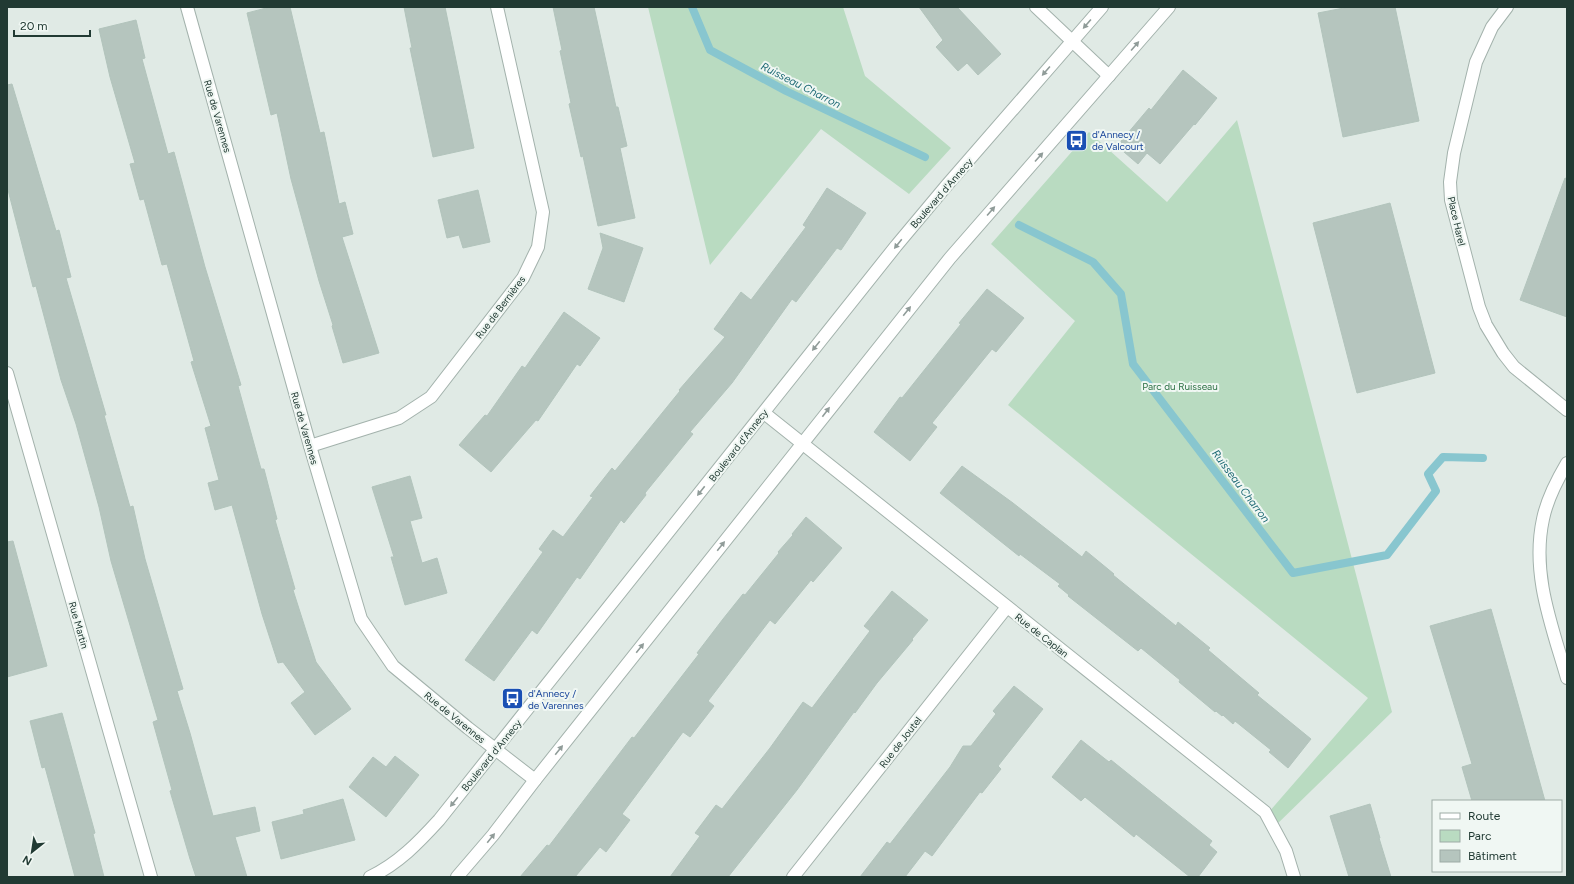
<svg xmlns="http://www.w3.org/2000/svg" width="1574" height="884" font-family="Figtree,sans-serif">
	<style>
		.green { fill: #b9dbc1 }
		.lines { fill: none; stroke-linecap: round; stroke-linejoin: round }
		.stream { stroke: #88c6cf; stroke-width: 8 }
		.building { fill: #b5c5be; stroke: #b2c4bc }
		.minor-casing { stroke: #a3b2ac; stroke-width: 14 }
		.minor { stroke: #fff; stroke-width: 12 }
		.oneway { fill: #909c99 }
		.labels { text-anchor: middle; stroke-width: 4; stroke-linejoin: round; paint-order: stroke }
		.street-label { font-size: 10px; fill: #213a33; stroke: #f0f7f3 }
		.transit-label { font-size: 10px; fill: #164399; stroke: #f0f7f3; text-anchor: start }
		.park-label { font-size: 10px; fill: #2c7044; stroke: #f0f7f3 }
		.water-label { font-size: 11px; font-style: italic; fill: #1d6974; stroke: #f0f7f3 }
	</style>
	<rect width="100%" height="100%" fill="#e0eae5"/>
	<!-- green -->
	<g class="green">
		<polygon points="648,7 843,7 865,76 951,148 909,194 821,129 710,265"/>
		<polygon points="1237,120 1392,712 1272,829 1262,820 1368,698 1008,405 1075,321 991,244 1089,132 1167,202"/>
	</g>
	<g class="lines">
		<!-- stream -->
		<g class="stream">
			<polyline points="692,7 710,50 786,91 925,157"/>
			<polyline points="1019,225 1093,262 1121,294 1133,364 1293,573 1387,555 1436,491 1428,474 1443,457 1483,458"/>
		</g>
	</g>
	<!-- building -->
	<g class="building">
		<polygon points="270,7 290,7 320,133 324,132 339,204 345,202 353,234 342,237 379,353 343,363 332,326 333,325 319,281 291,179 277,113 271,115 247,13"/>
		<polygon points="404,7 445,7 474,148 433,157 410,48 412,48"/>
		<polygon points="553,7 594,7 616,107 618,107 627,146 620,148 635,218 598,226 583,156 581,157 569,104 571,103 560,51 562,50"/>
		<polygon points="919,7 957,7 1001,54 978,75 967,63 958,71 936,47 943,40"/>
		<polygon points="1349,7 1395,7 1419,121 1343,137 1318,13"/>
		<polygon points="136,20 145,58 142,59 168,154 174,152 205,267 241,385 238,386 261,469 264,469 277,519 275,520 295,589 293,590 316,662 351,709 315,735 291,703 305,692 283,662 278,663 262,614 232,505 215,510 208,483 219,480 205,428 211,426 191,362 194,361 167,264 162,265 144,199 140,200 130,164 135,163 110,77 99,29"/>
		<polygon points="1183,70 1217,98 1195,125 1194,124 1160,164 1147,153 1138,164 1117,146 1149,108 1151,110"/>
		<polygon points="12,84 56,231 59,230 71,277 66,278 106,415 104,415 130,507 133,506 145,559 183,689 177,691 190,733 213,816 255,807 260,831 235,837 247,877 196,877 190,859 170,791 172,790 153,722 158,720 111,561 99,507 76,424 61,380 36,286 33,287 7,186 7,85"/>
		<polygon points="1565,178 1567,179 1567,317 1520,300"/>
		<polygon points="827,188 866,213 841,250 837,248 796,302 792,299 732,383 690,432 693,434 645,493 646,495 624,523 621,520 580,579 577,577 537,634 532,630 494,681 465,660 543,552 539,549 553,530 563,537 593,497 590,496 612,468 615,471 680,391 679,390 725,337 714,329 741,292 751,300 806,227 803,225"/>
		<polygon points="478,190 490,242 463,248 459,235 447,238 438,200"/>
		<polygon points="1390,203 1435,373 1357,393 1313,223"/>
		<polygon points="600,233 643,248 624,302 588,289 603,248"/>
		<polygon points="987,289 1024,318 996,352 992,349 932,423 937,427 910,461 874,432 900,397 902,398 961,324 959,323"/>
		<polygon points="564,312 600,338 580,366 577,364 538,421 536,420 491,472 459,445 485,415 487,416 522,366 525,368"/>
		<polygon points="962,466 1013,503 1082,557 1086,551 1114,574 1113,575 1176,626 1178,622 1210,648 1208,650 1259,693 1257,695 1311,739 1288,768 1269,752 1271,750 1235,721 1233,724 1223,715 1222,716 1216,711 1215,712 1179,682 1180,680 1141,648 1138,651 1068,596 1069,595 1058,586 1060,584 1020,554 1019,556 940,493"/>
		<polygon points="410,476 422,518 410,521 422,563 437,558 447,593 405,605 391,557 394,557 372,487"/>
		<polygon points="806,517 842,548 813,582 811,580 775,624 770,620 708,701 714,706 690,737 683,732 622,814 630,820 606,852 600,847 575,877 520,877 547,845 549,846 632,737 634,738 699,654 697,653 723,619 743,594 745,595 779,553 778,552 793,535 792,534"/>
		<polygon points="13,541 47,666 7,677 7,542"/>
		<polygon points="892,591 928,620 912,639 913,640 877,683 855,713 854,712 797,790 728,877 670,877 700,836 695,833 716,805 722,809 770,748 803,702 812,708 870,631 864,626"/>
		<polygon points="1491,609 1522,718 1545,801 1472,801 1462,767 1472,764 1430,626"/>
		<polygon points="1014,686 1043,709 998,766 1001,769 982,793 980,792 932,856 925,851 905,877 860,877 887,842 890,844 950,767 963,746 971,746 996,714 993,711"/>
		<polygon points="62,713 95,833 93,834 104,877 75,877 45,767 42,768 30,721"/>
		<polygon points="1081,740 1109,762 1111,760 1212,841 1209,845 1217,852 1198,877 1190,877 1136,834 1134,837 1085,797 1081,801 1052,777"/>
		<polygon points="395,756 419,775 386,817 349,787 373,757 386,767"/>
		<polygon points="343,799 355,840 281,859 272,822 304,814 303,810"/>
		<polygon points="1370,804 1380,838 1379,838 1391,877 1349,877 1330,816"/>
	</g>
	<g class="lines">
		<defs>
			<g id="minor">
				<polyline points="187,7 310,446 361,619 393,666 468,728 535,780"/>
				<polyline points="1036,7 1109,76"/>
				<polyline points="1507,7 1492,27 1476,62 1454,153 1450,182 1451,200 1479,307 1486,325 1503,353 1514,367 1567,410"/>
				<polyline points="7,373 151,877"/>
				<polyline points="764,413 1265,812 1286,851 1294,877"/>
				<polyline points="310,446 399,418 431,397 523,278 538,247 543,212 497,7"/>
				<path d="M1567 463C1557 480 1547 499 1543 519 1531 574 1552 626 1567 678"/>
				<path d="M370 877C398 864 419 842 439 820L896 246 947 185 1102 7"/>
				<polyline points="457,877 493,835 535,780 950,258 1169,7"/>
				<polyline points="793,877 1007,607"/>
			</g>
		</defs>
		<!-- minor casing -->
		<use href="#minor" class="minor-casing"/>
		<!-- minor -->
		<use href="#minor" class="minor"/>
	</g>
	<!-- one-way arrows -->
	<defs><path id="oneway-solid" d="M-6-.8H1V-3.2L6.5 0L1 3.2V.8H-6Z"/></defs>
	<g class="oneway">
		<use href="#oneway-solid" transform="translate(1087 24) rotate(131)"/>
		<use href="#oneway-solid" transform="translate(1135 46) rotate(-49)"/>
		<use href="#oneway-solid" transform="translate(1046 71) rotate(131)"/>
		<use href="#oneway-solid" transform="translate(1039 157) rotate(-48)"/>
		<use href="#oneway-solid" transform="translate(991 211) rotate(-49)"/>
		<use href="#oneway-solid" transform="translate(898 244) rotate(129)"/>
		<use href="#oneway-solid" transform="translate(907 311) rotate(-51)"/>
		<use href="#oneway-solid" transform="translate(816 346) rotate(129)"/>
		<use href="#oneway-solid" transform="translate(826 412) rotate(-53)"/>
		<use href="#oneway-solid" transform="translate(701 491) rotate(128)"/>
		<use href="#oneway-solid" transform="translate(721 546) rotate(-51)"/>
		<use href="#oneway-solid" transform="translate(640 648) rotate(-51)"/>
		<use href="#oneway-solid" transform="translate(559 750) rotate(-51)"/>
		<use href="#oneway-solid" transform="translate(454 802) rotate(129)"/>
		<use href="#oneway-solid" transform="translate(491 838) rotate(-51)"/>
	</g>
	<!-- icons -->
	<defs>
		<symbol id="bus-square" viewBox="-11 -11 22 22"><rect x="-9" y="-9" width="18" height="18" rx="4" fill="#1a4fb4" stroke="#f0f7f3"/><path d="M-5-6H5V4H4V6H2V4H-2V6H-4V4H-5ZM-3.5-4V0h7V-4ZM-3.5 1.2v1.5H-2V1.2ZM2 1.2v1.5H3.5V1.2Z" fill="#fff"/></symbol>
	</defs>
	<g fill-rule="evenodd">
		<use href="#bus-square" x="1064" y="128" width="25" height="25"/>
		<use href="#bus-square" x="500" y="686" width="25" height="25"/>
	</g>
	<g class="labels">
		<!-- street labels -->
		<g class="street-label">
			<text transform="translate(218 116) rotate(74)" y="4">Rue de Varennes</text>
			<text transform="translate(941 193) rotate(-49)" y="4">Boulevard d'Annecy</text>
			<text transform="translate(1457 221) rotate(77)" y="4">Place Harel</text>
			<text transform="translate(500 307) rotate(-53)" y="4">Rue de Bernières</text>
			<text transform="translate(305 428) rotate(74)" y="4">Rue de Varennes</text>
			<text transform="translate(738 445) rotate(-52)" y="4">Boulevard d'Annecy</text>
			<text transform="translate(79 625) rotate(74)" y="4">Rue Martin</text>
			<text transform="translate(1042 635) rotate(38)" y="4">Rue de Caplan</text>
			<text transform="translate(455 717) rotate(39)" y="4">Rue de Varennes</text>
			<text transform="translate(900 742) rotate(-52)" y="4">Rue de Joutel</text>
			<text transform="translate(491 755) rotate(-51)" y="4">Boulevard d'Annecy</text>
		</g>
		<!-- transit labels -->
		<g class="transit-label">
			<text x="1092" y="138">d'Annecy /<tspan x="1092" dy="12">de Valcourt</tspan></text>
			<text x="528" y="697">d'Annecy /<tspan x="528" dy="12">de Varennes</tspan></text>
		</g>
		<!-- park labels -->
		<g class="park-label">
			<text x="1180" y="390">Parc du Ruisseau</text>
		</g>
		<!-- water labels -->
		<g class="water-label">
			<text transform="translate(801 85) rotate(27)" y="4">Ruisseau Charron</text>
			<text transform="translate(1241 486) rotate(53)" y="4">Ruisseau Charron</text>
		</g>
	</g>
	<!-- border -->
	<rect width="1574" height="884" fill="none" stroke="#213a33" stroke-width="16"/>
	<!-- legend -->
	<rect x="1432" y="800" width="130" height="72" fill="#f0f7f3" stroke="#9daba6"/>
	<rect x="1440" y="813" width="20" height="6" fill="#ffffff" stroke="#9daba6"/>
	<text x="1468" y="820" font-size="12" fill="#213a33">Route</text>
	<rect x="1440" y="830" width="20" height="12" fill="#b9dbc1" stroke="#9daba6"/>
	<text x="1468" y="840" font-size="12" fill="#213a33">Parc</text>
	<rect x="1440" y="850" width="20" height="12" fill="#b5c5be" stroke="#9daba6"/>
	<text x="1468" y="860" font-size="12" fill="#213a33">Bâtiment</text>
	<!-- north arrow -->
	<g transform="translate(32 852) rotate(210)" stroke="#f0f7f3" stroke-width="3" paint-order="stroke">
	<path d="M0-3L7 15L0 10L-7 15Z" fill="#213a33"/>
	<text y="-6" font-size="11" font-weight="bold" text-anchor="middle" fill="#213a33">N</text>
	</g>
	<!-- scale -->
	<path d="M14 30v6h76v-6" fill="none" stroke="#213a33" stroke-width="2"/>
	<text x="20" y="30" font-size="12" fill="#213a33" stroke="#f0f7f3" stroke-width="3" paint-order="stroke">20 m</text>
</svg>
